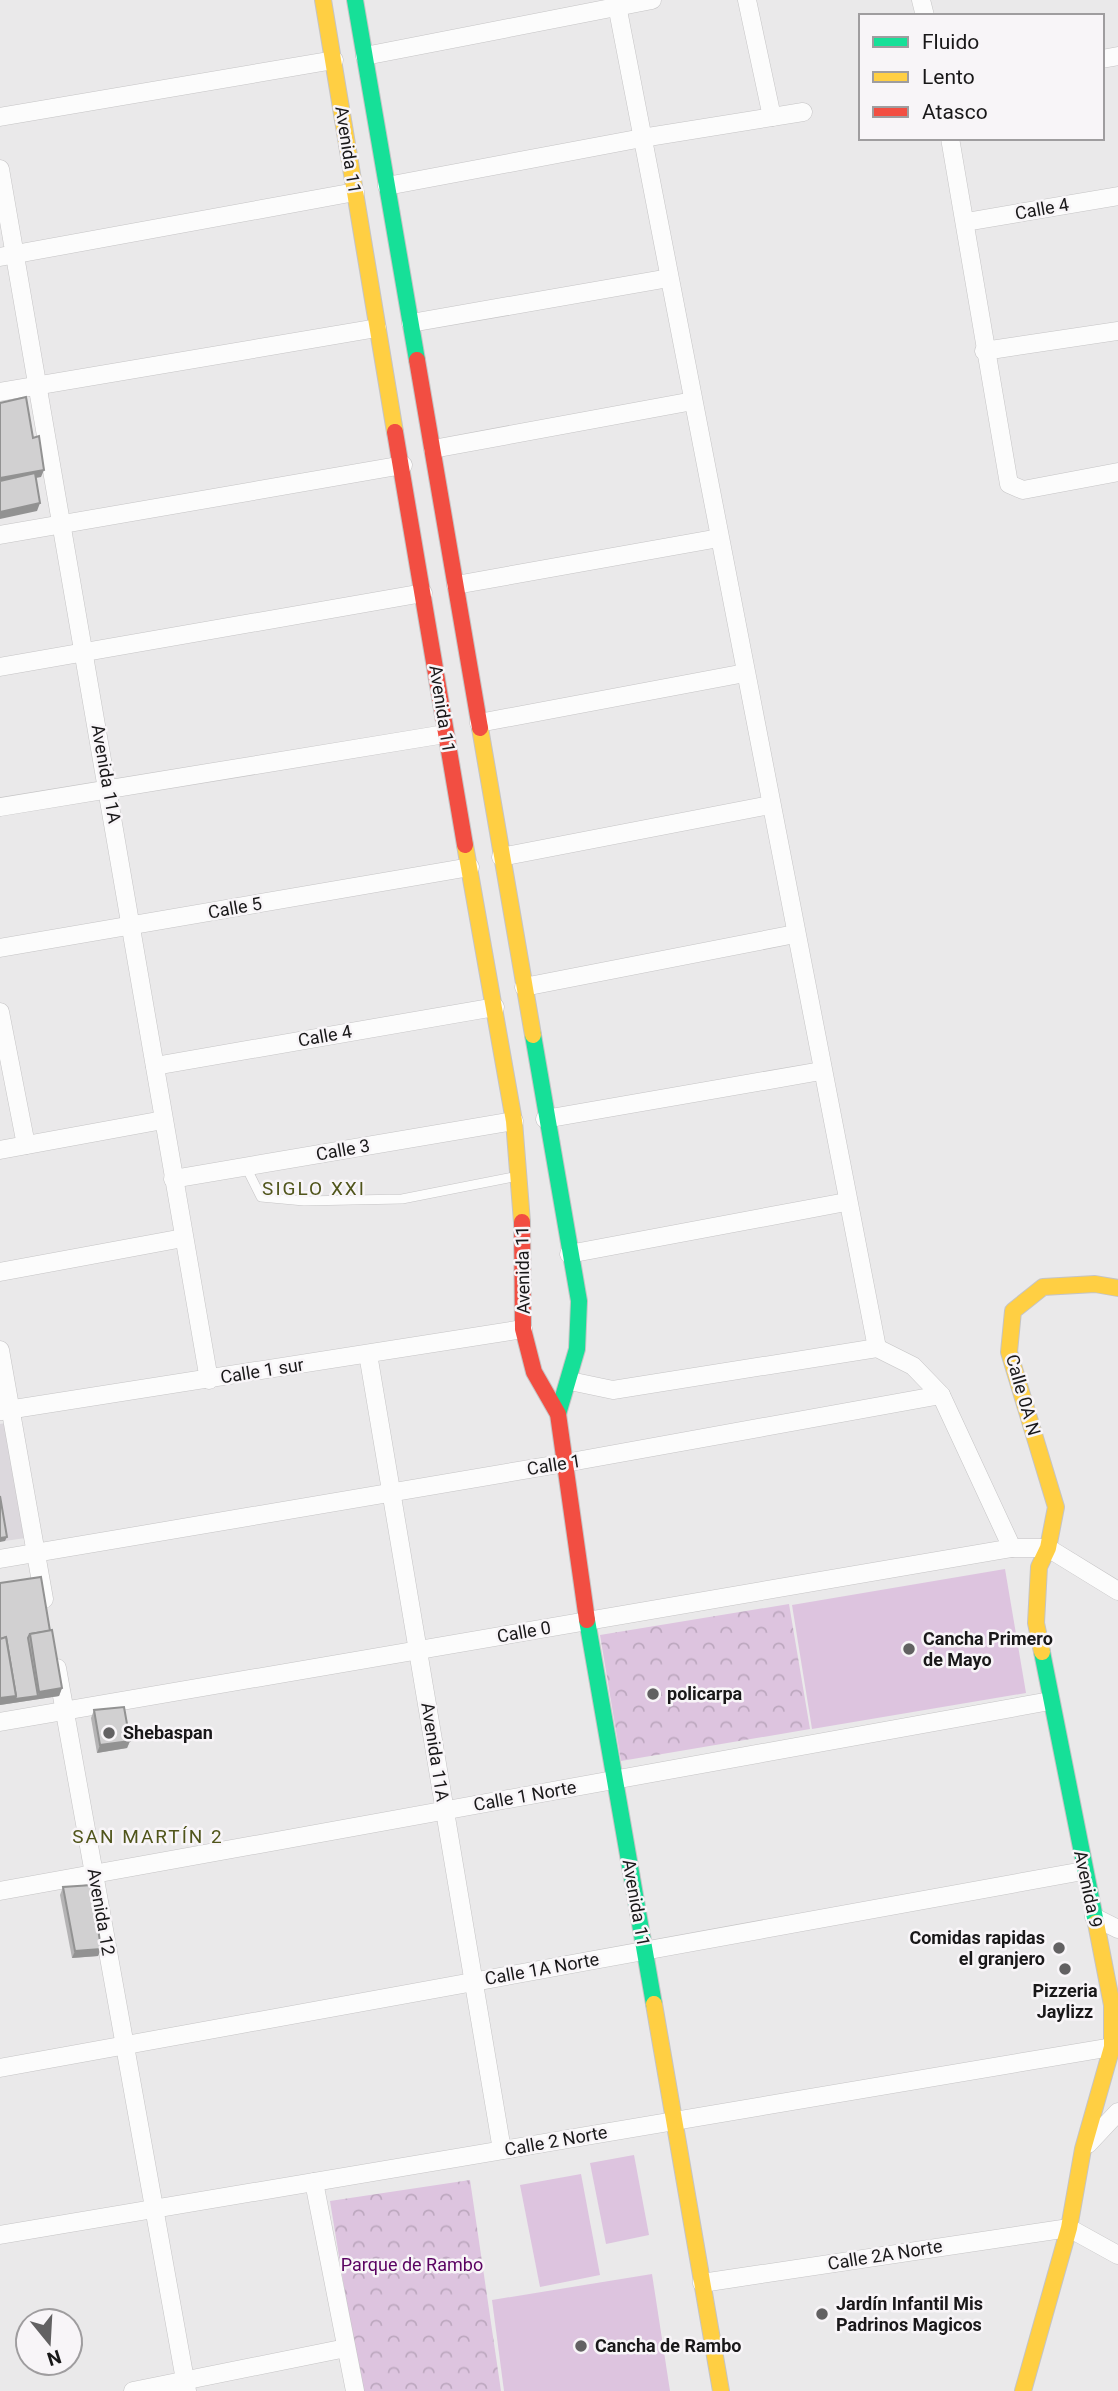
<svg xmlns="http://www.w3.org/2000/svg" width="1118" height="2391" font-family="Roboto,sans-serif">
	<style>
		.built { fill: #dcd8dd }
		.grass { fill: #ddc4df }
		.park { fill: url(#park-crowns) }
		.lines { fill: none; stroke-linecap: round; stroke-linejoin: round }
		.lane-casing { stroke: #c5c4c5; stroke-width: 10 }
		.street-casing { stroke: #c5c4c5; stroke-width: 19 }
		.fast-casing { stroke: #c5c4c5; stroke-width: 18 }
		.slow-casing { stroke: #c5c4c5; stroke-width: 18 }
		.jam-casing { stroke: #c5c4c5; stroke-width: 18 }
		.lane { stroke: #fcfcfc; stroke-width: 9 }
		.street { stroke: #fcfcfc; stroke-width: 18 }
		.fast { stroke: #16e098; stroke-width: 16 }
		.slow { stroke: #ffcf43; stroke-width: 16 }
		.jam { stroke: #f24e42; stroke-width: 16 }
		.wall { fill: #b4b3b4 }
		.shaded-wall { fill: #929292 }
		.building { fill: #d1d0d1; stroke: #929292; stroke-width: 2 }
		.poi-dot { fill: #626162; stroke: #f8f5f8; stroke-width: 2.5 }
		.labels { text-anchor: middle; stroke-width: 5; stroke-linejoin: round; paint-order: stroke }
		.street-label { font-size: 18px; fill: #191819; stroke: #f8f5f8 }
		.poi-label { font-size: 18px; font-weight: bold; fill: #191819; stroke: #f8f5f8; text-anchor: start }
		.park-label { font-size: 18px; fill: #5a0261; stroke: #f8f5f8 }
		.neighbourhood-label { font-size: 19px; letter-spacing: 2px; fill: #50551b; stroke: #f8f5f8 }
	</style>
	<defs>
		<pattern id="park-crowns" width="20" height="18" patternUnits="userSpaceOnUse" patternTransform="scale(1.75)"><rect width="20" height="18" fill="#ddc4df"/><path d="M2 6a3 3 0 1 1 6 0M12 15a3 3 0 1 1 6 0" fill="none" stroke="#bda8bf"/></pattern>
	</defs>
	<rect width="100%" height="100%" fill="#eae9ea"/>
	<!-- built -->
	<polygon class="built" points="12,1422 32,1537 5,1541 0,1508 0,1424"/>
	<!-- grass -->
	<g class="grass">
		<polygon points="1005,1569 1026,1693 812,1729 792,1605"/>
		<polygon points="634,2155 649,2235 606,2244 590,2163"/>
		<polygon points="581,2174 600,2275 540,2287 520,2185"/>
		<polygon points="652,2274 670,2391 504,2391 492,2300"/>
	</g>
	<!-- park -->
	<g class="park">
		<polygon points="789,1604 810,1729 621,1761 600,1635"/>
		<polygon points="470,2180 501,2391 361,2391 330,2201"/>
	</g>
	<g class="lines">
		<defs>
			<polyline id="lane" points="246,1167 261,1197 304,1201 402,1199 518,1176"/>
			<g id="street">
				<polyline points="616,0 877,1348"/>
				<polyline points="747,0 772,117"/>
				<polyline points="921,0 925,16"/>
				<polyline points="365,56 652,0"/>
				<polyline points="1102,59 1118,56"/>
				<polyline points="0,117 334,60"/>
				<polyline points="950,138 1009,484 1023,490 1118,472"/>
				<polyline points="0,169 209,1380"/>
				<polyline points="387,186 642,138 803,112"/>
				<polyline points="966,222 1118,196"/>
				<polyline points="0,257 355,192"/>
				<polyline points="411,323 669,278"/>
				<polyline points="984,351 1118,331"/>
				<polyline points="0,392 377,328"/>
				<polyline points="433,449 693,401"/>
				<polyline points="0,535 403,465"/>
				<polyline points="456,585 719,538"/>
				<polyline points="0,667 423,593"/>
				<polyline points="479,723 745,673"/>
				<polyline points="0,807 445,734"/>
				<polyline points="501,857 770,805"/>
				<polyline points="0,948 470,867"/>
				<polyline points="524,987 795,934"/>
				<polyline points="0,1012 26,1145"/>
				<polyline points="155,1066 495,1007"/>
				<polyline points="545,1119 821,1071"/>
				<polyline points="0,1150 163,1120"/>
				<polyline points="173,1179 514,1121"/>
				<polyline points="569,1254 846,1202"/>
				<polyline points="0,1272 183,1238"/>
				<polyline points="0,1350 44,1599"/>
				<polyline points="368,1354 502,2150"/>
				<polyline points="570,1381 613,1390 877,1348 913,1366 941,1395 1012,1548"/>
				<polyline points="1,1411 523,1329"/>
				<polyline points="0,1559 565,1463 941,1395"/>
				<polyline points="57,1668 187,2391"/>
				<polyline points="0,1722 1012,1548 1048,1548 1118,1591"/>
				<polyline points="0,1891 1050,1701"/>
				<polyline points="1094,1917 1118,1929"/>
				<polyline points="0,2068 1083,1871"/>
				<polyline points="1088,2144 1118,2112"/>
				<polyline points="314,2182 355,2391"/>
				<polyline points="0,2235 1112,2047"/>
				<polyline points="702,2283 1069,2228 1118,2255"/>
				<polyline points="133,2391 346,2348"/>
			</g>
			<g id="fast">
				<polyline points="355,0 417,360"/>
				<polyline points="533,1035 579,1301 577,1349 558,1414"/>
				<polyline points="587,1620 654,2004"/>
				<polyline points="1042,1652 1096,1923"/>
			</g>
			<g id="slow">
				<polyline points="323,0 395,432"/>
				<polyline points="480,728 533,1035"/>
				<polyline points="465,845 514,1121 522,1222"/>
				<polyline points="1042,1652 1036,1623 1039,1567 1048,1548 1056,1507 1009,1352 1013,1311 1043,1287 1095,1284 1118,1288"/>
				<polyline points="654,2004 721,2391"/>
				<polyline points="1023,2391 1069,2228 1083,2149 1112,2047 1112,2005 1096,1923"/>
			</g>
			<g id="jam">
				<polyline points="417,360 480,728"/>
				<polyline points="395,432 465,845"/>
				<polyline points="522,1222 523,1329 534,1372 558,1414 587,1620"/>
			</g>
		</defs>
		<!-- lane casing -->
		<use href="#lane" class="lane-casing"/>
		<!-- street casing -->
		<use href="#street" class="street-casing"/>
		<!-- fast casing -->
		<use href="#fast" class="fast-casing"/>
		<!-- slow casing -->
		<use href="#slow" class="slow-casing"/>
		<!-- jam casing -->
		<use href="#jam" class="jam-casing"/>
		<!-- lane -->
		<use href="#lane" class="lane"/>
		<!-- street -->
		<use href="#street" class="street"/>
		<!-- fast -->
		<use href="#fast" class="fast"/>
		<!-- slow -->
		<use href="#slow" class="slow"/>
		<!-- jam -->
		<use href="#jam" class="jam"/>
	</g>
	<!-- wall -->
	<g class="wall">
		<polygon points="0,1583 50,1631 62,1688 59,1696 0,1705"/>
		<polygon points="94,1710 130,1741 127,1748 97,1753 91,1718"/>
		<polygon points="63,1887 101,1949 98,1956 72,1958 60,1895"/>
	</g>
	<!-- shaded-wall -->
	<g class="shaded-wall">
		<polygon points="44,470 41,477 0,485 0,478"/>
		<polygon points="40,503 37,511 0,519 0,512"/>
		<polygon points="7,1537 5,1541 0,1542 0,1538"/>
		<polygon points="62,1688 59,1696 0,1705 0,1698 16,1696 38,1696 39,1692"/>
		<polygon points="130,1741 127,1748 97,1753 100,1745"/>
		<polygon points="101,1949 98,1956 72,1958 75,1951"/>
	</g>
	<!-- building -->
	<g class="building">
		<polygon points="26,397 33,438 39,436 44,470 0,478 0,403"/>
		<polygon points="35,473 40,503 0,512 0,481"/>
		<polygon points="0,1496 7,1537 0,1538"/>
		<polygon points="41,1577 50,1631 30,1634 28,1638 38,1696 15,1699 16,1696 6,1637 0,1639 0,1583"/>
		<polygon points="52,1630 62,1688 39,1692 30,1634"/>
		<polygon points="6,1637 16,1696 0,1698 0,1639"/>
		<polygon points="124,1707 130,1741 100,1745 94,1710"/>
		<polygon points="92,1885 101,1949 75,1951 63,1887"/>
	</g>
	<!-- markers -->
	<g class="poi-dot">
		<circle cx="909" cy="1649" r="7"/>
		<circle cx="653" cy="1694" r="7"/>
		<circle cx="109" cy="1733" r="7"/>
		<circle cx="1059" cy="1948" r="7"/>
		<circle cx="1065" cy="1969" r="7"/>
		<circle cx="822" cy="2314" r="7"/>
		<circle cx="581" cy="2346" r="7"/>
	</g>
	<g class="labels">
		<!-- street labels -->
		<g class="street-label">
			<text transform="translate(348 150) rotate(81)" y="6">Avenida 11</text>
			<text transform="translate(1042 209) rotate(-10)" y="6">Calle 4</text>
			<text transform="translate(442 709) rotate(81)" y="6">Avenida 11</text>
			<text transform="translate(106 774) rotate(80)" y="6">Avenida 11A</text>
			<text transform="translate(235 908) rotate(-10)" y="6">Calle 5</text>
			<text transform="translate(325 1036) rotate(-10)" y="6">Calle 4</text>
			<text transform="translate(343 1150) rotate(-10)" y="6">Calle 3</text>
			<text transform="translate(523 1270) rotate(-91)" y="6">Avenida 11</text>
			<text transform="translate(262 1371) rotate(-9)" y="6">Calle 1 sur</text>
			<text transform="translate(1023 1395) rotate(74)" y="6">Calle 0A N</text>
			<text transform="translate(554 1465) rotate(-9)" y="6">Calle 1</text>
			<text transform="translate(524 1632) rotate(-10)" y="6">Calle 0</text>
			<text transform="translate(435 1752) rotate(81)" y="6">Avenida 11A</text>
			<text transform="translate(525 1796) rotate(-10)" y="6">Calle 1 Norte</text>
			<text transform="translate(1088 1889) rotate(78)" y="6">Avenida 9</text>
			<text transform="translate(636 1903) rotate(80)" y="6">Avenida 11</text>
			<text transform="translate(101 1912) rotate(80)" y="6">Avenida 12</text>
			<text transform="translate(542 1969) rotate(-10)" y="6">Calle 1A Norte</text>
			<text transform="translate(556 2141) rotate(-10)" y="6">Calle 2 Norte</text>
			<text transform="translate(885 2255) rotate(-9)" y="6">Calle 2A Norte</text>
		</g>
		<!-- poi labels -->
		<g class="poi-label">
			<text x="923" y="1645">Cancha Primero<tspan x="923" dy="21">de Mayo</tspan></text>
			<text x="667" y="1700">policarpa</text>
			<text x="123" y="1739">Shebaspan</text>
			<text x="1045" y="1944" text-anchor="end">Comidas rapidas<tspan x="1045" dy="21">el granjero</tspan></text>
			<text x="1065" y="1997" text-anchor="middle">Pizzeria<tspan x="1065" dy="21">Jaylizz</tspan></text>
			<text x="836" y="2310">Jardín Infantil Mis<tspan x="836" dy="21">Padrinos Magicos</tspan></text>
			<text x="595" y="2352">Cancha de Rambo</text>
		</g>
		<!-- park labels -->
		<g class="park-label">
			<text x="412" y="2271">Parque de Rambo</text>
		</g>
		<!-- neighbourhood labels -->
		<g class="neighbourhood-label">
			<text x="314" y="1195">SIGLO XXI</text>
			<text x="148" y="1843">SAN MARTÍN 2</text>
		</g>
	</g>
	<!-- legend -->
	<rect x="859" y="14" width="245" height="126" fill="#f8f5f8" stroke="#9f9d9f" stroke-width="2"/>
	<rect x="873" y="37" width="35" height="10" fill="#16e098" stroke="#9f9d9f" stroke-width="2"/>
	<text x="922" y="49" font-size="21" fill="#191819">Fluido</text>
	<rect x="873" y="72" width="35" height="10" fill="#ffcf43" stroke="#9f9d9f" stroke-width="2"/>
	<text x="922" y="84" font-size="21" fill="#191819">Lento</text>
	<rect x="873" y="107" width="35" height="10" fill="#f24e42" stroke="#9f9d9f" stroke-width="2"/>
	<text x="922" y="119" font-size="21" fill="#191819">Atasco</text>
	<!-- north arrow -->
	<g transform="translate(49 2342) rotate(162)"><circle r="33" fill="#f8f5f8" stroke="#9f9d9f" stroke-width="2"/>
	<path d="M0-5L12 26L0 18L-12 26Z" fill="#626162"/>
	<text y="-10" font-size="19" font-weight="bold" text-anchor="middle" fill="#191819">N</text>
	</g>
</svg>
